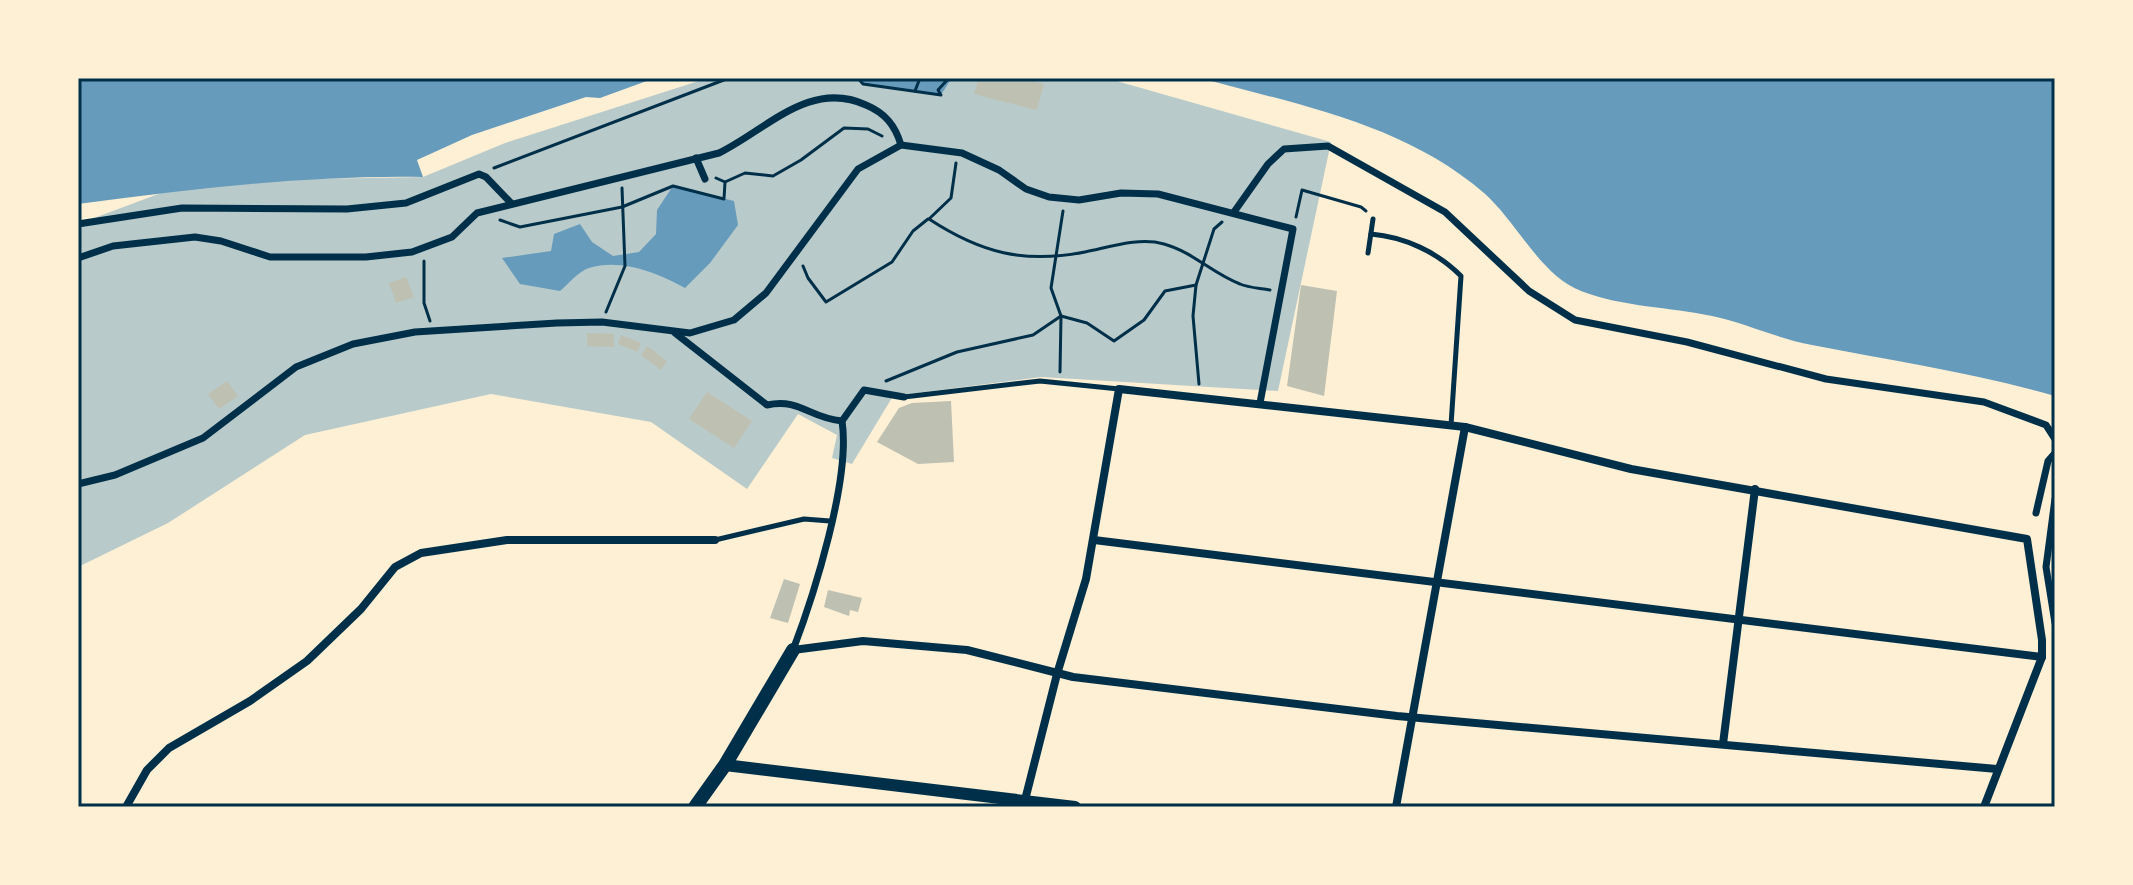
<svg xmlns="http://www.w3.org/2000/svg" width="2133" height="885" font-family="Rubik,sans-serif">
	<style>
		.green { fill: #b9caca }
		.water { fill: #669bbc }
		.building { fill: #bec0b2 }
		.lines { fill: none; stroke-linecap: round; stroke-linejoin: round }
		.path { stroke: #003049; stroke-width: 3 }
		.service { stroke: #003049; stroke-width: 5 }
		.pedestrian { stroke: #003049; stroke-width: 7 }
		.minor { stroke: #003049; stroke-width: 8 }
		.tertiary { stroke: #003049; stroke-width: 12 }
		.secondary { stroke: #003049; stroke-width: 14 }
		.neatline { fill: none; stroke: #003049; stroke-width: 3 }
	</style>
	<rect width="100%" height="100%" fill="#fdf0d5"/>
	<!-- green -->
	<polygon class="green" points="708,78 858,78 941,95 952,78 1106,78 1331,142 1278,391 1041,377 893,396 852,464 832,458 837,435 798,414 747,489 651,422 491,394 305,435 168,523 78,567 78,224 193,181 423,177 505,143"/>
	<!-- water -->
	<g class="water">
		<path d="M78 78H655L600 98 586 97 472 135 417 160 423 177C308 175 192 189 78 204Z"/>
		<polygon points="858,78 952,78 941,95 863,84"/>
		<path d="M1200 78H2055V396C1975 373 1893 361 1812 345 1778 339 1746 323 1712 316 1670 307 1622 307 1581 291 1540 275 1517 222 1484 193 1404 124 1299 105 1200 78Z"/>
		<path d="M673 186 734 201 738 225 710 263 685 288C658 273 621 258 589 268 579 271 568 284 560 291L520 284 502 258 551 251 554 234 580 224 592 242 613 256 639 252 656 234 657 210Z"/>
	</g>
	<!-- building -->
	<g class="building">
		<polygon points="979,78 1022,78 1044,84 1037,110 974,94"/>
		<polygon points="406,277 414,297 396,303 389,283"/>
		<polygon points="1301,285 1337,291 1324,396 1287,386"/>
		<polygon points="587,333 614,334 614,347 587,346"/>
		<polygon points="621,335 641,343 637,352 618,344"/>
		<polygon points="647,346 667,361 661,370 641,355"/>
		<polygon points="227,381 238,396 219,409 208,394"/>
		<polygon points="707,392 752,421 734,448 689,419"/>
		<polygon points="951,401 954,462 918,464 877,442 899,408 912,403"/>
		<polygon points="784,579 800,584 788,623 770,618"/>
		<polygon points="828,590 862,598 858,612 850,610 849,616 824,607"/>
	</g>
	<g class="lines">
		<!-- path -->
		<g class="path">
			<polyline points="858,78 863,84 941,95 938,90 949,78"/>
			<polyline points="915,91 920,78"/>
			<path d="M956 163 951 198 929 219C981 253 1024 264 1085 252 1110 247 1139 237 1164 244 1193 252 1213 274 1240 284 1249 288 1260 288 1270 290"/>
			<polyline points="494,168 729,78"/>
			<polyline points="725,182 745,173 773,176 801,160 844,128 868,129 882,136"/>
			<polyline points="1296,217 1302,190 1361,207 1366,211"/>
			<polyline points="500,220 520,227 622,207 673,186 724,199 725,182 716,178"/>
			<polyline points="424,261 424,303 430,321"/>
			<polyline points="803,266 808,278 826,302 892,262 913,231 928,219"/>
			<polyline points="1196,285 1193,316 1199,384"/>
			<polyline points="606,312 625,266 622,188"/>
			<polyline points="1060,372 1061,316 1087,323 1114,341 1144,320 1165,291 1196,285 1214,229 1222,222"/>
			<polyline points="886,381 957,352 1033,335 1061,316 1051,288 1063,211"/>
		</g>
		<!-- service -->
		<g class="service">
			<path d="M1371 234C1405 237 1437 252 1461 276L1451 425"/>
			<polyline points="1368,253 1373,219"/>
			<polyline points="904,397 1040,381 1119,389"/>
			<polyline points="715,540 804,519 830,521"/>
		</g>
		<!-- pedestrian -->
		<g class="pedestrian">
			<polyline points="696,158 705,179"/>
			<polyline points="1234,212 1268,164 1284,149 1328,146 1445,212 1529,291 1575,320 1687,342 1826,379 1984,402 2046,425 2055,439"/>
			<polyline points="78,224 182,208 347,209 406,203 479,174 486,177 511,203"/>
			<path d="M78 258 113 246 195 237 221 241 270 257H366L412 252 452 237 477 213 719 153C766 130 810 79 866 105 885 113 895 125 901 145"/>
			<path d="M675 333 767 405C800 398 809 418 842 421"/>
			<polyline points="78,484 115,475 203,438 296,367 353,344 415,332 557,323 602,322 690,333 734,320 766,293 858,169 901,145 962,153 999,170 1026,189 1049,197 1079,200 1121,193 1158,194 1293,229 1260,403"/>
			<polyline points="2055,499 2046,567 2055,623"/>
			<polyline points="2036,513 2048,461 2055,453"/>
			<path d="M793 650C814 595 851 478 842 421L864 390 904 397"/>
		</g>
		<!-- minor -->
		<g class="minor">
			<polyline points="1094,540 2042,657"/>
			<polyline points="793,650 863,641 967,650 1073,677 1397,716 1997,769"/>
			<polyline points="1723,744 1755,489"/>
			<polyline points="1025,800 1057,674 1086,579 1119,389 1465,427 1631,469 2027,539 2042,640 2042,657 1984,807"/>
			<polyline points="126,807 147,770 169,748 250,701 307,661 361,609 395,567 421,553 507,540 715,540"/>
			<polyline points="1396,807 1465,427"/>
		</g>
		<!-- tertiary -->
		<polyline class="tertiary" points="725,765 1075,807"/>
		<!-- secondary -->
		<polyline class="secondary" points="695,807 725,765 793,650"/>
	</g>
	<!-- border -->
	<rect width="2133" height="885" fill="none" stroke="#fdf0d5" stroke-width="160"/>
	<rect x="80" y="80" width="1973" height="725" class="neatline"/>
</svg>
